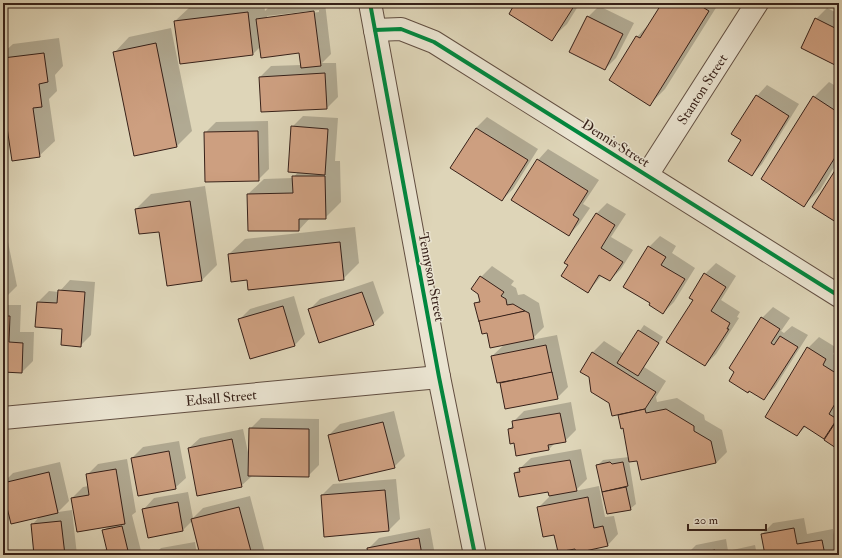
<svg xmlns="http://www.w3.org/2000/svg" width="842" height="558" font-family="'IM FELL Double Pica',serif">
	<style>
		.shadow { fill: #0003; fill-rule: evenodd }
		.building { fill: #cd9f80; stroke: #372119 }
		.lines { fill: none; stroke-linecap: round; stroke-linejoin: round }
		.minor-casing { stroke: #614e41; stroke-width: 24 }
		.minor { stroke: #eae4d1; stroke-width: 22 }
		.cycleway-casing { stroke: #eae4d1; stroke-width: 6 }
		.cycleway { stroke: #00873e; stroke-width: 4 }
		.labels { text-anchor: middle; stroke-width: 3; stroke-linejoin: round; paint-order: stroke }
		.street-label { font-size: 14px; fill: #372119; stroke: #eae4d1 }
	</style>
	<rect width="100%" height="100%" fill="#ded5b8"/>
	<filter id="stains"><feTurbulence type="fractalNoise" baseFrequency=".005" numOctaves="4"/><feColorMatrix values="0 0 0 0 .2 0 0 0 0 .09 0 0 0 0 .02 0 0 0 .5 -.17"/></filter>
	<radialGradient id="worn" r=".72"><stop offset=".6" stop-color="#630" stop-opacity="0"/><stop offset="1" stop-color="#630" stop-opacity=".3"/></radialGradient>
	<!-- shadow -->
	<g class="shadow">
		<path d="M214 3H264L265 11 268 8 309 3H325L331 54 322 63H336L338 97 327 108 262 111 260 77 271 66 301 65 300 52 260 47 253 54 181 63 175 21 191 6ZM319 10V12L267 18V16Z"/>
		<polygon points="517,3 580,3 567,24 551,39"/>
		<polygon points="663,3 719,3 665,89 650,104 637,37 651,22"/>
		<polygon points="599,6 634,23 616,58 605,69 588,17"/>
		<polygon points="827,8 839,14 839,66 802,47 816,19"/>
		<polygon points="171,28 192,131 177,146 135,155 114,53 129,37"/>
		<polygon points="59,38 63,66 55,75 57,91 49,99 55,141 39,156 3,97 3,53 13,44"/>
		<polygon points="829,82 839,88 839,159 820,190 804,205 814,97"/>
		<polygon points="767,85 799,104 762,164 752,175 742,140 757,96"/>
		<polygon points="303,116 338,118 335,161 340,161 341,202 325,218 310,218 299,230 248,194 264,179 293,178 298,172 292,127"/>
		<polygon points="487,117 538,149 513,189 502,200 476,128"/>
		<polygon points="268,121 269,169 258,180 205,133 216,122"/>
		<polygon points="548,149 599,180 583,204 590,208 579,224 569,235 538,160"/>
		<polygon points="205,186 217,265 202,280 160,231 136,209 151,194"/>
		<polygon points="607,203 626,214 611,237 633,250 621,269 610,280 602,275 588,292 596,214"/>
		<polygon points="355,227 359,263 343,279 248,279 229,254 245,239"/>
		<polygon points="660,236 676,246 672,253 695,268 674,302 663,313 651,302 649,247"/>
		<polygon points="8,242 17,286 6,297 3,298 3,243"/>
		<polygon points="716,263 736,276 721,300 740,312 737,317 739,318 716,354 705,365 705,274"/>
		<polygon points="492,266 514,281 511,285 516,288 518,295 524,294 539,303 544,327 531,340 557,335 568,387 557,398 506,408 501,382 492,356 505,344 488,332 476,304 480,299 481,277"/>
		<polygon points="70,280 95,282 91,335 80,346 38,302 49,291 59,292"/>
		<polygon points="373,281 384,313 373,324 309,310 320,299"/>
		<polygon points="294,296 305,334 295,345 239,320 250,309"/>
		<polygon points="3,305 21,305 20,332 34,332 33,361 22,372 3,371"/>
		<polygon points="773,307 790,318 781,331 784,333 792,326 808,335 775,387 764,398 736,371 762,318"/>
		<polygon points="644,325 663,337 644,367 666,381 656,397 657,402 677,398 704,415 705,420 722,430 727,452 716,463 637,460 629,461 636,504 630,509 607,513 598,465 603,460 629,457 624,427 622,428 619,413 590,377 581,371 593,352 604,341 624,354"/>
		<polygon points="819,337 837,348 833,354 839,358 839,448 830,432 824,438 806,426 797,435 808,348"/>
		<polygon points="571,402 576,430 565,441 555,443 549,449 515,442 509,430 513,425 513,422 524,411"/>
		<polygon points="394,411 405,456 394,467 329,435 340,424"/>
		<polygon points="261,418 319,419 319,465 308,476 252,476 241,486 189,448 200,438 243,429 249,457 250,429"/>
		<polygon points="179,441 186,478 175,488 132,458 143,447"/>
		<polygon points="581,449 587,479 575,491 599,486 605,517 614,516 618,534 608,545 554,533 538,508 550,496 548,490 515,473 531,458"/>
		<polygon points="127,459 136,512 132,515 142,555 91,555 94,552 108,549 103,531 109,526 72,498 83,487 89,486 87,475 98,464"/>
		<polygon points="60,462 69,501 58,512 72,510 77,555 35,555 32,525 40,516 3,487 3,483 13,473"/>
		<polygon points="396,479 400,519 389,530 322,495 333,484"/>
		<polygon points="188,492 193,518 203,508 250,496 265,553 263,555 201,555 192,521 183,530 144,509 154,498"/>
		<polygon points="804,518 807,534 833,529 837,555 766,555 762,534 773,523"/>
		<polygon points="430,528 435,555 369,555 368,549 379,538"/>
		<polygon points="726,539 728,551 755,545 757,555 686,555 696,545"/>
		<polygon points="195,542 197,555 154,555 161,548"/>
		<polygon points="12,550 13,555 3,555 3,552"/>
	</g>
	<!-- building -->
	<g class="building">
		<polygon points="515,3 576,3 552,41 509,14"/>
		<polygon points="662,3 696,3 709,11 650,106 609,80 636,36 640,38"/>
		<polygon points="829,3 839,3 839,9"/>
		<polygon points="314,11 321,66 301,68 299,53 261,58 256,19"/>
		<polygon points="248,12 253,55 180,64 174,21"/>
		<polygon points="587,16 623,34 605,70 569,52"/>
		<polygon points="815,18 839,30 839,67 801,48"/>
		<polygon points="156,43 177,147 134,156 113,52"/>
		<polygon points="44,53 48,82 39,84 42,107 33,108 40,157 12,161 5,114 4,114 3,109 3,58"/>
		<polygon points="325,73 327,109 261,112 259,77"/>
		<polygon points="756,95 789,116 752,176 728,161 741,140 731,134"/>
		<polygon points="813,96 839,113 839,151 804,207 761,179"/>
		<polygon points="291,126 328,129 325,175 288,172"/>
		<polygon points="476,128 528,160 502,201 450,168"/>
		<polygon points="258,131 259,181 205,182 204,132"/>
		<polygon points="537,159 588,191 573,215 579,219 569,236 511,200"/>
		<polygon points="839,164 839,224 812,207"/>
		<polygon points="292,176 325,176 326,219 299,219 299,231 248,231 247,194 293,193"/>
		<polygon points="190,201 202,281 167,286 159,232 139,234 135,209"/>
		<polygon points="596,213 615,225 601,248 623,262 610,281 599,275 588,293 561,276 568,265 564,263"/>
		<polygon points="340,242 344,280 248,290 247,280 231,282 228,254"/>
		<polygon points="648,246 666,257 661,265 685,279 663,314 649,305 650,303 623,287"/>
		<polygon points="704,273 726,287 711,311 730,323 727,329 729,329 705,366 666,342 693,300 689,298"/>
		<polygon points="480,276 504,292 501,296 506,299 507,305 513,304 525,311 479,322 474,303 480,302 478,294 471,289"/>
		<polygon points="3,281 7,298 3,299"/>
		<polygon points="58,290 85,292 81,347 61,345 62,329 35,327 37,302 57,303"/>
		<polygon points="362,292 374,325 319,343 308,309"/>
		<polygon points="283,306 295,346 250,359 238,319"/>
		<polygon points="525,311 529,313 534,339 490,348 487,333 482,334 479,321"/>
		<polygon points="3,316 10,316 9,342 23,343 22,373 3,372"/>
		<polygon points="761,317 780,329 771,343 774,345 780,336 798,347 764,400 749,391 748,393 729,381 734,372 729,368"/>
		<polygon points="638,330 659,343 638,376 617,363"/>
		<polygon points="546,345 552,373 497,383 491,356"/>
		<polygon points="807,347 826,359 823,365 839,375 837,381 839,382 839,397 829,414 837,419 824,439 804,426 797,436 765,417"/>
		<polygon points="592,352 656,392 645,409 612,416 609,403 591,392 589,377 580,372"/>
		<polygon points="552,372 558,399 505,409 500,383"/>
		<polygon points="645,409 646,413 666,409 694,426 694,431 711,441 716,463 641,480 637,461 629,462 623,428 621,429 618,415"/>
		<polygon points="560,413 566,442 548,445 549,450 516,456 514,443 510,444 508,429 513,428 512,421"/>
		<polygon points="839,417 839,450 824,440"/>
		<polygon points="383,422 395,468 339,481 328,435"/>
		<polygon points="249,428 309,429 309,477 248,476"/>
		<polygon points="232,439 242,487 197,496 188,448"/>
		<polygon points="169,451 176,489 138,496 131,458"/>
		<polygon points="570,460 577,491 549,496 548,492 519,497 514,473 520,472 519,468"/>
		<polygon points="610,462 612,464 623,462 628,486 602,492 596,465"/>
		<polygon points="116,469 125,524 77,532 71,498 89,495 86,474"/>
		<polygon points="49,472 58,513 11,524 3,491 3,483"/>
		<polygon points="626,487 631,510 607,514 602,492"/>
		<polygon points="385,490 389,531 324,537 321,495"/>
		<polygon points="588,497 594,528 603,526 608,546 576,553 575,549 558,552 554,535 543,537 537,507"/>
		<polygon points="178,502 183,531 148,538 142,509"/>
		<polygon points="239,507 252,555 200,555 191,519"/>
		<polygon points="61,521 65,555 34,555 31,524"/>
		<polygon points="122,526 129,555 108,555 102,530"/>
		<polygon points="794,528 797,544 822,540 825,555 765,555 761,534"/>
		<polygon points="419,538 422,555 368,555 367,548"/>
		<polygon points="715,550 716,555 687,555"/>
	</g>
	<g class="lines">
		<defs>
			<g id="minor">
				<polyline points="370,3 439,377 475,555"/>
				<polyline points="375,30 401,29 434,42 839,296"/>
				<path id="s1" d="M647 175 757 3"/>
				<path id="s2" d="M3 418 439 377"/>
			</g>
		</defs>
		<!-- minor casing -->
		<use href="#minor" class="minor-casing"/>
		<!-- minor -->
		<use href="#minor" class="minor"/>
		<defs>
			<g id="cycleway">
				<polyline points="370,3 439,377 475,555"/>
				<polyline points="375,30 401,29 434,42 839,296"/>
			</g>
		</defs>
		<!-- cycleway casing -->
		<use href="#cycleway" class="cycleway-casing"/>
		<!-- cycleway -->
		<use href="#cycleway" class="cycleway"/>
	</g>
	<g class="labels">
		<!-- street labels -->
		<g class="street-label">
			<text dy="5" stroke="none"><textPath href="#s1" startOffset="102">Stanton Street</textPath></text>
			<text transform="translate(616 143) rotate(32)" y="5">Dennis Street</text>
			<text transform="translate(432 277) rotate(79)" y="5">Tennyson Street</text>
			<text dy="5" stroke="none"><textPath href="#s2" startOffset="219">Edsall Street</textPath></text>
		</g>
	</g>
	<!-- margin -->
	<rect width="842" height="558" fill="none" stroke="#ded5b8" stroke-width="16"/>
	<rect x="4" y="4" width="834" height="550" fill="none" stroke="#372119" stroke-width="2"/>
	<rect x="8" y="8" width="826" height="542" fill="none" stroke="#372119"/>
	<!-- scale -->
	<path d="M688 524v6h78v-6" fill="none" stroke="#372119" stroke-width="2"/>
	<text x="694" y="524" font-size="12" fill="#372119" stroke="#eae4d1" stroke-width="3" paint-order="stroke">20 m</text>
	<rect width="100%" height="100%" filter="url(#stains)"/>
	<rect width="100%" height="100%" fill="url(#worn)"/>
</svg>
